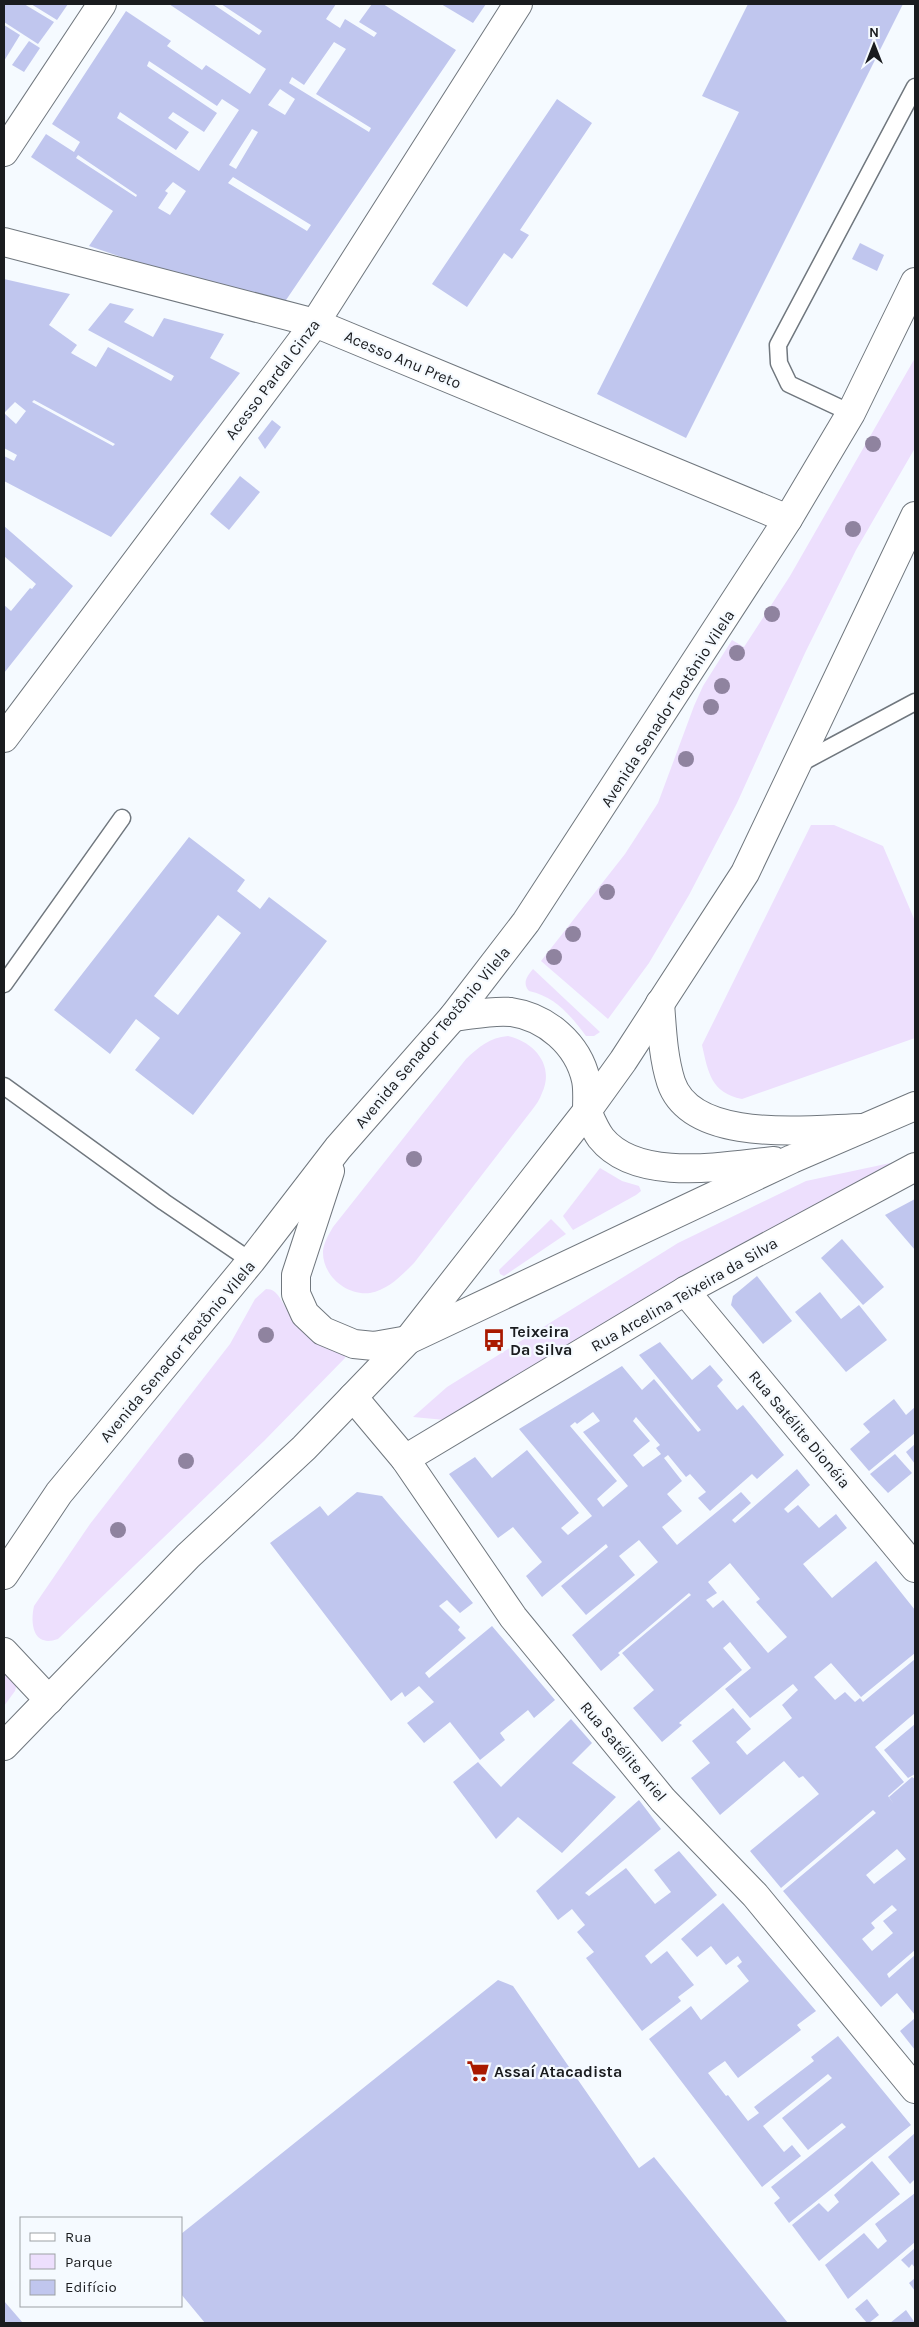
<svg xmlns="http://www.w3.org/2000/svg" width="919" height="2327" font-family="Karla,sans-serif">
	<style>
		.green { fill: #eddffd }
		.building { fill: #c0c6ee; fill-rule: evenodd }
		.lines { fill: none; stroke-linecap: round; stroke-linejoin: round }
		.lane-casing { stroke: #70777e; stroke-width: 19 }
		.street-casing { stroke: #70777e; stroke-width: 30 }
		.secondary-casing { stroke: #70777e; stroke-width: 30 }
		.primary-casing { stroke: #70777e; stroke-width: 30 }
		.lane { stroke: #fff; stroke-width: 16 }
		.street { stroke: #fff; stroke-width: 28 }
		.secondary { stroke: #fff; stroke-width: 28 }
		.primary { stroke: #fff; stroke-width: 28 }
		.tree { fill: #8f839f }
		.labels { text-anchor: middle; stroke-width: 4.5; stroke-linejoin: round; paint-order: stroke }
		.street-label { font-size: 16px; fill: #1a1c1f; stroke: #f5faff }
		.poi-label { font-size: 16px; font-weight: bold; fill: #1a1c1f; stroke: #f5faff; text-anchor: start }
	</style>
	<rect width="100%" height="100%" fill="#f5faff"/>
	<!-- green -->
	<g class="green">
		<polygon points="915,358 915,448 856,550 805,653 737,803 689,895 649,963 608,1019 541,961 625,854 658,803 694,706 703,686 732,640 744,647 790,576"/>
		<path d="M811 825H834L883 846 915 921V1038L742 1099C711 1093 708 1072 702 1045Z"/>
		<path d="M533 969 600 1032 594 1036H586C571 1016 556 997 529 991 522 983 527 976 533 969Z"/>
		<path d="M508 1036C534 1042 555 1065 542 1093 540 1099 536 1105 532 1110L414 1263C402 1275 388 1290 370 1293 346 1296 322 1275 323 1251 324 1242 329 1234 333 1227L466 1059C480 1046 489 1038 508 1036Z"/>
		<polygon points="909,1159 445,1420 413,1417 447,1387 678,1243 806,1181"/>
		<polygon points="600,1168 622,1181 639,1186 641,1191 636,1195 573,1230 563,1216"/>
		<polygon points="551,1219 566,1234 504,1276 500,1274 499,1270"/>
		<path d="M266 1289C279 1289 281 1303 289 1312 304 1329 327 1340 346 1353L345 1358 264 1441 58 1639C33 1648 30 1624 34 1606L90 1524 230 1344 255 1299Z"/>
		<polygon points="4,1671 17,1683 15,1691 4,1706"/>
	</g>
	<!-- building -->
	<g class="building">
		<polygon points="4,4 24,4 54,22 38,44 4,22"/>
		<polygon points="31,4 68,4 57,20"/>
		<path d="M169 4H213L259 35 262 31 221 4H336L326 19 340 28 345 19 374 37 377 33 359 22 372 4H383L456 50 284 303 139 263 89 246 113 211 31 157 46 134 74 152 80 142 52 124 126 11 171 41 167 46 202 70 206 65 250 94 266 69ZM334 42 346 49 316 94 371 128 369 132 289 83 292 77 304 85ZM149 61 217 106 222 99 239 110 199 171 117 118 120 112 176 150 189 132 168 118 173 112 204 132 217 113 147 66ZM280 89 295 99 285 115 268 105ZM252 129 258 132 236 169 229 165ZM78 155 137 195 136 197 76 158ZM233 177 311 225 307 231 228 183ZM173 182 186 191 170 215 158 208 168 193 165 191Z"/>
		<polygon points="441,4 486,4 473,23"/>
		<polygon points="748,4 903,4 686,438 597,394 739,112 702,96"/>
		<polygon points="4,25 20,35 4,61"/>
		<polygon points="29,41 40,48 24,72 12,65"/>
		<polygon points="557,99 592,123 520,230 529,235 512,259 504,253 467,307 432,284"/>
		<polygon points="860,243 884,255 877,271 852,259"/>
		<path d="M4 279 70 294 49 325 77 345 71 353 96 367 108 347 171 381 174 376 88 330 110 303 134 309 124 322 153 337 164 318 224 334 210 358 240 373 111 537 4 481V456L14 461 17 455 4 448V413L16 424 26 411 15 402 4 413ZM34 400 115 444 113 446 32 402Z"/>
		<polygon points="272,420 281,427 265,449 258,438"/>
		<polygon points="240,476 260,492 229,530 210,514"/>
		<polygon points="4,526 73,586 4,673 4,605 11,611 30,588 32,589 36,584 4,556"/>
		<path d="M189 837 245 880 237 891 260 909 269 897 327 941 193 1115 135 1070 160 1038 136 1019 110 1054 54 1010ZM218 915 241 933 178 1015 154 996Z"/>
		<polygon points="915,1199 915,1250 885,1215"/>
		<polygon points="842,1239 884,1287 863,1305 821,1258"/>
		<polygon points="757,1276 792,1321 763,1344 731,1305 733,1296"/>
		<polygon points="820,1292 841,1319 859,1305 887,1340 846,1372 795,1312"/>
		<path d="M660 1342 692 1380 710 1365 723 1380 717 1386 737 1410 743 1405 784 1455 757 1479 752 1474 710 1511 698 1498 706 1492 690 1474 686 1477 668 1455 664 1458 682 1481 667 1494 682 1511 662 1527 677 1545 741 1492 751 1503 732 1520 735 1523 797 1469 810 1485 784 1509 788 1513 798 1505 819 1528 836 1514 847 1528 803 1564 832 1598 876 1561 915 1610V1653L861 1697 831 1663 814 1677 835 1700 845 1692 855 1702 860 1698 863 1702 915 1659V1713L875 1747 904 1782 888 1796 894 1804 889 1797 912 1777 915 1779V1950L887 1974 889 1978 915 1955V2015L897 1993 881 2007 783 1891 876 1813 873 1810 781 1888 750 1851 819 1794 803 1776 799 1778 784 1761 720 1815 691 1778 710 1763 692 1741 733 1708 751 1729 736 1742 747 1755 792 1718 782 1705 798 1690 793 1684 750 1718 725 1689 751 1668 730 1642 723 1648 742 1670 679 1723 682 1725 662 1742 633 1708 654 1690 622 1653 691 1595 689 1593 618 1653 620 1655 601 1671 572 1635 658 1562 639 1540 619 1556 635 1575 586 1615 561 1586 608 1547 606 1544 542 1597 526 1576 542 1562 513 1527 498 1538 449 1474 475 1457 492 1478 527 1450 579 1513 561 1528 568 1535 592 1516 519 1429 622 1366 642 1390 654 1379 698 1432 701 1430 639 1355ZM593 1412 600 1421 583 1432 628 1486 603 1507 597 1499 617 1481 570 1426 575 1422 577 1424ZM636 1417 660 1445 656 1448 661 1454 643 1467 633 1455 650 1441 633 1421ZM730 1563 760 1599 756 1602 787 1637 768 1653 723 1600 713 1608 706 1600 717 1593 708 1582ZM897 1849 906 1859 874 1884 866 1875ZM892 1905 897 1910 883 1921 893 1933 872 1951 862 1939 875 1928 871 1923Z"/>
		<polygon points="894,1399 906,1415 915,1407 915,1433 869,1471 850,1449 870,1432 863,1424"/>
		<polygon points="915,1444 915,1464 906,1452"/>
		<polygon points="895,1454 912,1473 888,1493 870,1474"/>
		<polygon points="357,1492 382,1496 473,1603 460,1613 447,1600 439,1606 460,1627 458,1630 466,1638 425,1673 429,1678 492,1626 555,1700 534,1718 528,1710 500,1733 505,1740 480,1760 450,1722 424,1743 407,1723 434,1702 419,1686 405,1697 402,1692 391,1701 270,1543 320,1506 328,1516"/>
		<polygon points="571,1719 592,1743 572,1763 616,1797 562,1853 518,1817 496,1839 453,1782 478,1762 501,1787"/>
		<polygon points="915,1724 915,1774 908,1778 884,1750"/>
		<polygon points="639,1800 661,1829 585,1893 589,1896 626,1868 655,1904 671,1892 654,1870 679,1851 717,1895 645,1956 651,1964 667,1951 694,1985 678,1997 681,2001 642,2031 586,1958 594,1952 577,1932 585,1925 572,1909 558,1920 536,1891"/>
		<polygon points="723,1903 816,2011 797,2025 801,2030 738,2078 725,2061 708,2073 726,2096 728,2095 748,2121 759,2113 754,2107 814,2061 811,2057 838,2036 911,2125 789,2223 774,2203 780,2198 771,2187 846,2127 842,2123 808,2150 782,2118 832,2078 828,2074 763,2126 784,2152 792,2145 801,2156 762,2187 649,2039 691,2006 701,2020 749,1981 737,1966 742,1962 738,1956 726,1965 711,1946 697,1957 681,1939"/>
		<polygon points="498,1980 513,1986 639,2168 654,2157 788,2323 205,2323 181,2294 181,2234"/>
		<polygon points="915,2018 915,2050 900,2031"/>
		<polygon points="915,2133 915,2179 910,2184 888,2157"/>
		<polygon points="872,2161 900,2194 819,2261 792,2225 819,2203 828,2212 839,2202 834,2195"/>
		<polygon points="915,2193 915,2242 848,2299 825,2265 864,2233 878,2249 887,2241 875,2224"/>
		<polygon points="915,2248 915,2268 912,2264 909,2268 901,2260"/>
		<polygon points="915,2278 915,2291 909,2283"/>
		<polygon points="867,2299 879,2315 869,2323 867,2323 855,2309"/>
		<polygon points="4,2301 23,2323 4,2323"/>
		<polygon points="906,2310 915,2323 890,2323"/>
	</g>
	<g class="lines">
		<defs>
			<g id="lane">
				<polyline points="851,413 789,384 779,363 778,345 915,87"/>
				<polyline points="799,764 915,702"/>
				<polyline points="4,984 122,818"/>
				<polyline points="4,1086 164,1202 251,1261"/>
			</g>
			<g id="street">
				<polyline points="4,152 102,4"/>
				<polyline points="4,242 315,323 788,519"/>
				<polyline points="4,738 315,323 518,4"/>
				<polyline points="685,1291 915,1568"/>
				<polyline points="353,1397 405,1459 513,1617 663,1800 755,1895 915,2089"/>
				<polyline points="405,1459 685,1291 915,1167"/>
			</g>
			<g id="secondary">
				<path d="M587 1111C591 1120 595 1130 601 1138 637 1183 724 1166 774 1161"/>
				<polyline points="408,1340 792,1159 915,1106"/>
			</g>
			<g id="primary">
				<path d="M660 1003C662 1029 663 1057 671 1082 692 1145 811 1129 863 1128"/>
				<path d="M453 1017C472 1015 492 1010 511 1012 546 1017 578 1044 586 1080 588 1090 587 1101 587 1111"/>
				<polyline points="330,1171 296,1275 296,1294 305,1314 323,1331 354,1344 374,1346 408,1340"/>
				<polyline points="4,1575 59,1493 251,1261 338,1148 453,1017 526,922 788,519 851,413 915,282"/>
				<polyline points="4,1652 49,1700"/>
				<polyline points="4,1746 188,1556 304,1448 408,1340 587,1111 623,1061 745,873 915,516"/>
			</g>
		</defs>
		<!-- lane casing -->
		<use href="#lane" class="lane-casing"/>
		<!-- street casing -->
		<use href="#street" class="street-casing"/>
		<!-- secondary casing -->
		<use href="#secondary" class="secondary-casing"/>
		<!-- primary casing -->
		<use href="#primary" class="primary-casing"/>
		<!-- lane -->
		<use href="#lane" class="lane"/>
		<!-- street -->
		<use href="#street" class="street"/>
		<!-- secondary -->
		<use href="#secondary" class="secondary"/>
		<!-- primary -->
		<use href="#primary" class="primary"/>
	</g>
	<!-- trees -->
	<g class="tree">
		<circle cx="873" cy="444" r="8"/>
		<circle cx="853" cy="529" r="8"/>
		<circle cx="772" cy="614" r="8"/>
		<circle cx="737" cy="653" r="8"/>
		<circle cx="722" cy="686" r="8"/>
		<circle cx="711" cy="707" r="8"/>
		<circle cx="686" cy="759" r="8"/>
		<circle cx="607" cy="892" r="8"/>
		<circle cx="573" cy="934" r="8"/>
		<circle cx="554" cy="957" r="8"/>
		<circle cx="414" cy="1159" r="8"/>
		<circle cx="266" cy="1335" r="8"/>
		<circle cx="186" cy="1461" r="8"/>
		<circle cx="118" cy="1530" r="8"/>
	</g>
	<!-- icons -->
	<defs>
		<symbol id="bus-bare" viewBox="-9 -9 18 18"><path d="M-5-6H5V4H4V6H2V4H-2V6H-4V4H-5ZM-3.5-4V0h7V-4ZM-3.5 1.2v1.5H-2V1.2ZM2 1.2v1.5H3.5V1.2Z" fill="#a91900" stroke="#f5faff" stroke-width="2.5" paint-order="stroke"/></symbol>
		<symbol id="supermarket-bare" viewBox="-9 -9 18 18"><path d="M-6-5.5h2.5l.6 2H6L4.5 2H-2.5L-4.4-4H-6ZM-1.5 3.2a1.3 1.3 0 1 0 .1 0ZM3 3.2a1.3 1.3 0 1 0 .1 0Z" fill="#a91900" stroke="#f5faff" stroke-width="2.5" paint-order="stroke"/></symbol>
	</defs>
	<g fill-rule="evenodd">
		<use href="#bus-bare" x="478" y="1324" width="32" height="32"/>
		<use href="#supermarket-bare" x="462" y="2055" width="32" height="32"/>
	</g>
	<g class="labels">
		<!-- street labels -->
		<g class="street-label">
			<text transform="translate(403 359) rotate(23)" y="6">Acesso Anu Preto</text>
			<text transform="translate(272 379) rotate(-53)" y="6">Acesso Pardal Cinza</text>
			<text transform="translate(667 708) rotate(-57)" y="6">Avenida Senador Teotônio Vilela</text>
			<text transform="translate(432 1037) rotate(-50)" y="6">Avenida Senador Teotônio Vilela</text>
			<text transform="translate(684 1294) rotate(-30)" y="6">Rua Arcelina Teixeira da Silva</text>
			<text transform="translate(177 1351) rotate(-50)" y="6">Avenida Senador Teotônio Vilela</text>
			<text transform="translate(800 1429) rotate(50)" y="6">Rua Satélite Dionéia</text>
			<text transform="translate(624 1751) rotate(50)" y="6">Rua Satélite Ariel</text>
		</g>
		<!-- poi labels -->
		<g class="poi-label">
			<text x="510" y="1337">Teixeira<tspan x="510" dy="18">Da Silva</tspan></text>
			<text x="494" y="2077">Assaí Atacadista</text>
		</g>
	</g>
	<!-- border -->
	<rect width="919" height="2327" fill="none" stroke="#1a1c1f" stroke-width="10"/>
	<!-- legend -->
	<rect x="20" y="2217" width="162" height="90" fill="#f5faff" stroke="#9da1a5"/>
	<rect x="30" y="2233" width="25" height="8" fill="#ffffff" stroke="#9da1a5"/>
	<text x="65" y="2242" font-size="15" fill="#1a1c1f">Rua</text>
	<rect x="30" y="2254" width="25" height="15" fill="#eddffd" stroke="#9da1a5"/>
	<text x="65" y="2267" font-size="15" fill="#1a1c1f">Parque</text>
	<rect x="30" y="2280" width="25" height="15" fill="#c0c6ee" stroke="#9da1a5"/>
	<text x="65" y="2292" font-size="15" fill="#1a1c1f">Edifício</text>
	<!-- north arrow -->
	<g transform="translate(874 45)" stroke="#f5faff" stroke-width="4" paint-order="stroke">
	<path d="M0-4L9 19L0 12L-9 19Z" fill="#1a1c1f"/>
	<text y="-8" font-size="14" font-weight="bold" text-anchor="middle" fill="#1a1c1f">N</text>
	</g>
</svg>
